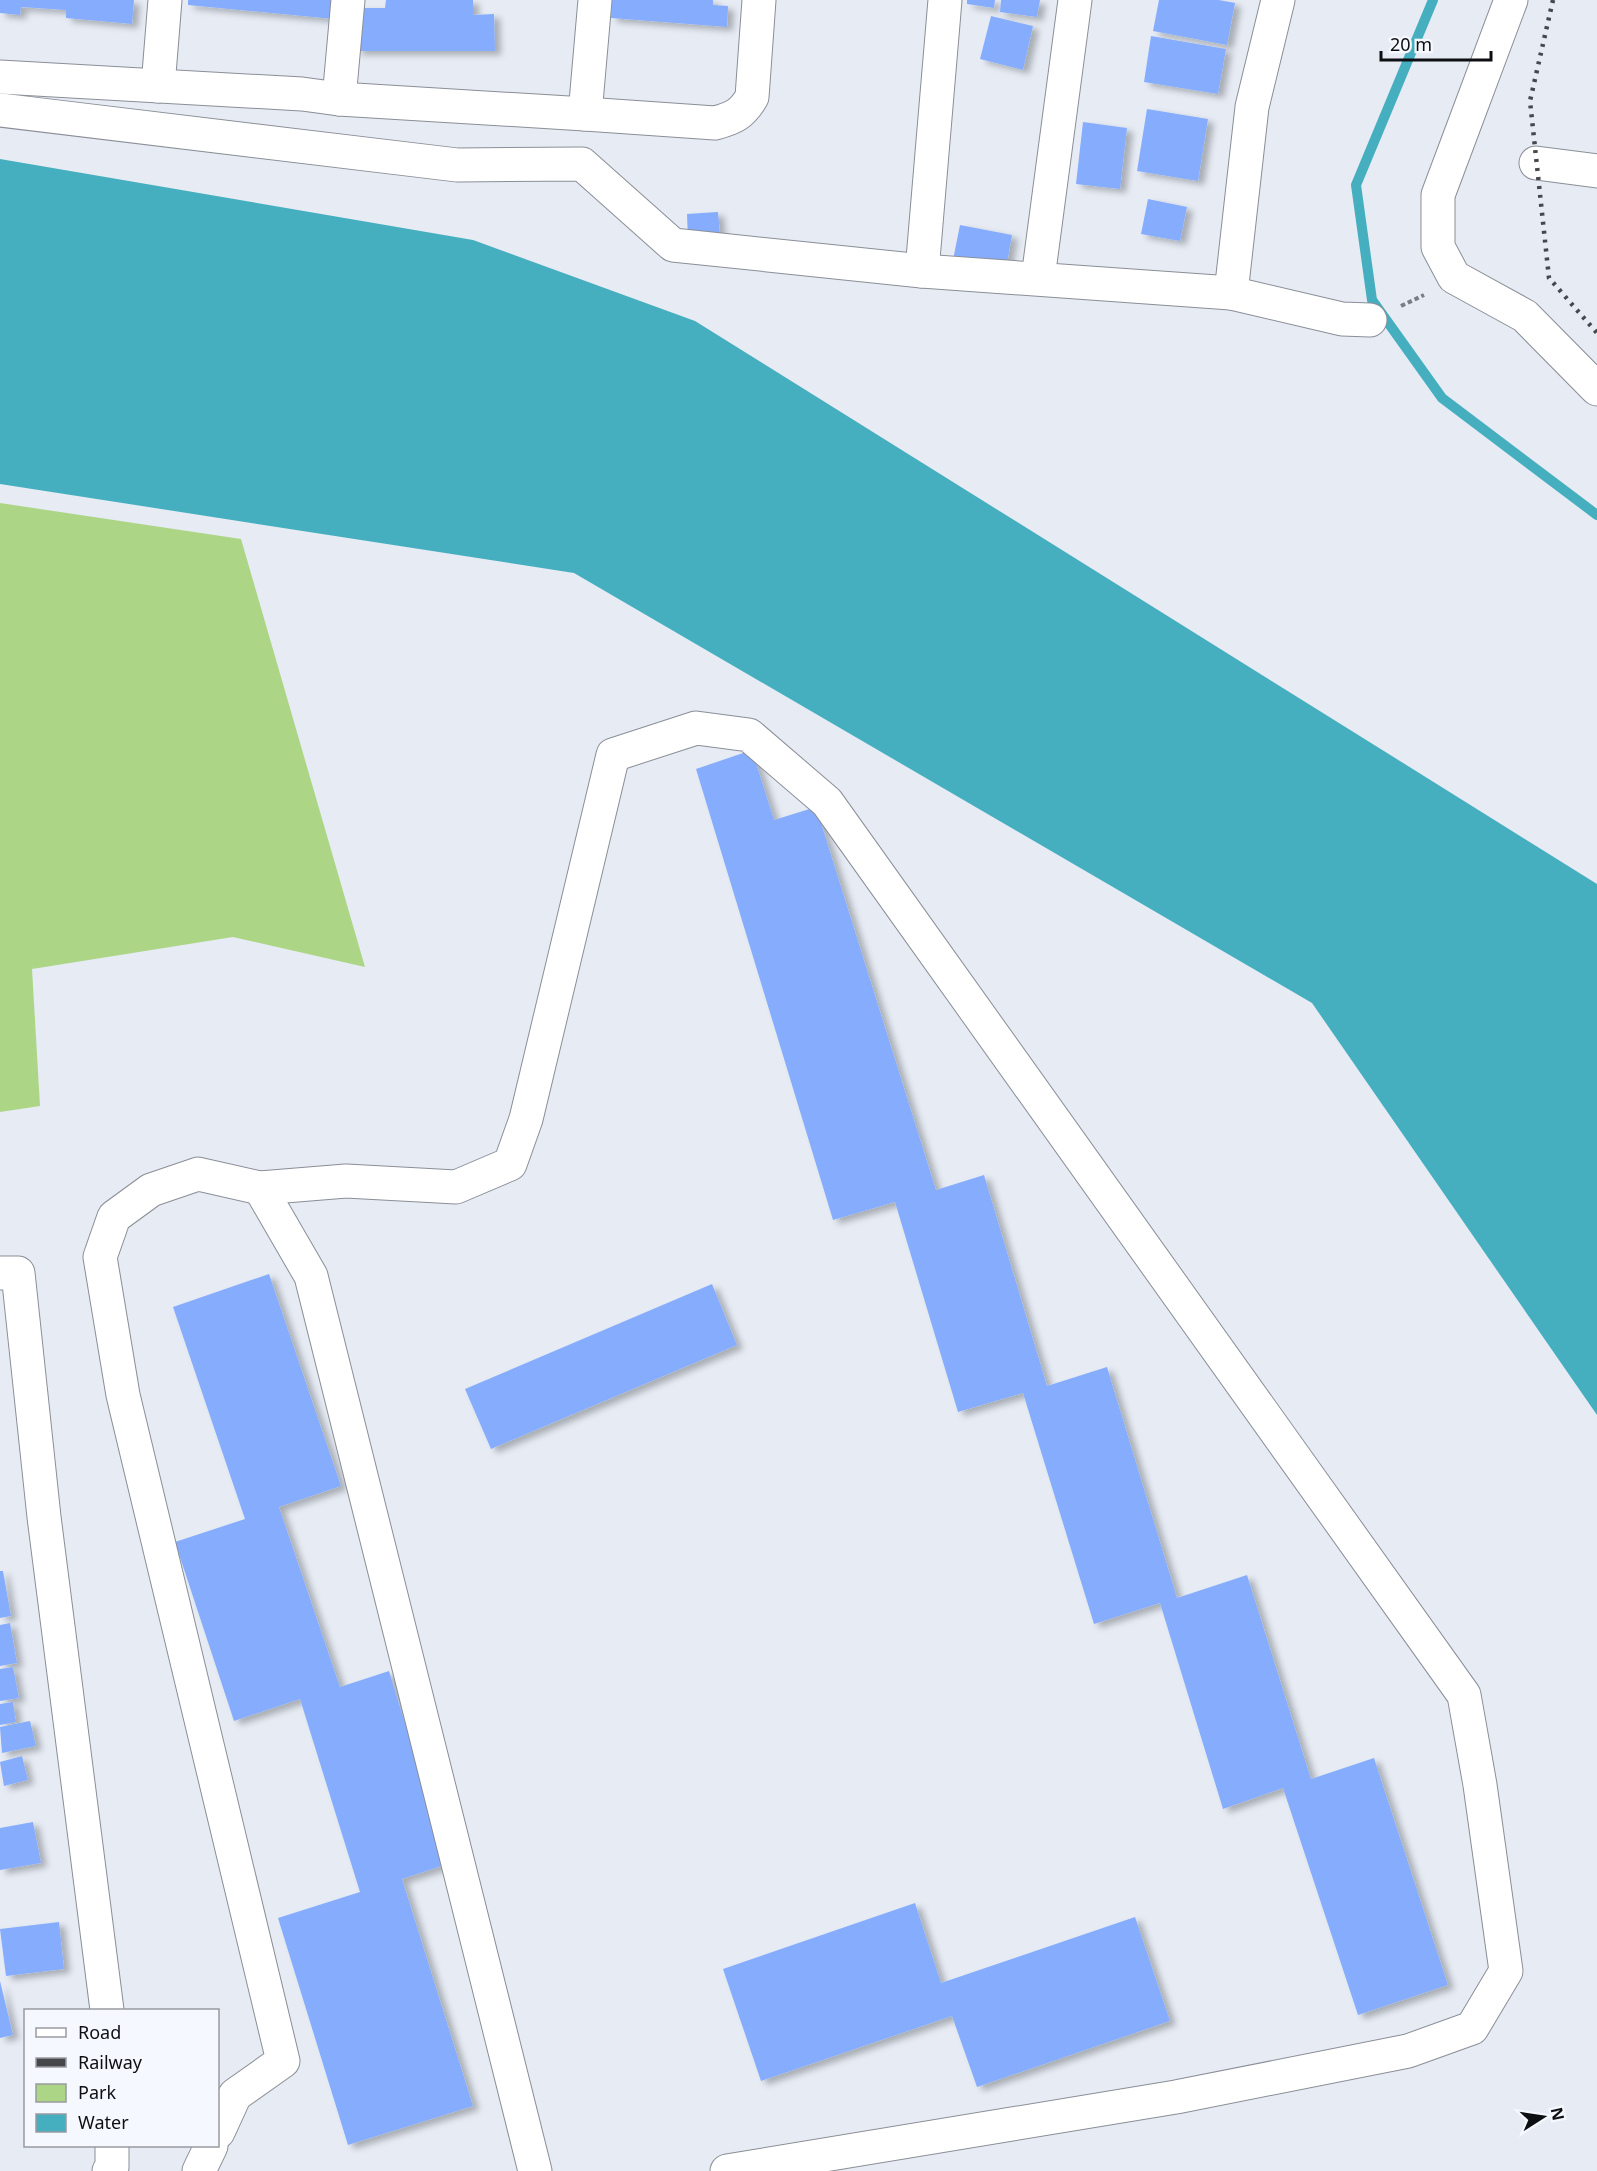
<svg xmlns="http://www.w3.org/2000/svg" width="1597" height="2171" font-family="'Noto Sans',sans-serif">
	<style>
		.green { fill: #acd686 }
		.water { fill: #45afbf }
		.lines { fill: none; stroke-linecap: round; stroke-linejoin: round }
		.stream { stroke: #45afbf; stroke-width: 10 }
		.building { fill: #86adfd; filter: url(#shadow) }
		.minor-casing { stroke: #8a8e97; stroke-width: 35 }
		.path { stroke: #7a7d83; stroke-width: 4; stroke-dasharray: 4.5 3; stroke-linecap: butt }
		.minor { stroke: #fff; stroke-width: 33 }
		.rail { stroke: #45474b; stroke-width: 4.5; stroke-dasharray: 3 6; stroke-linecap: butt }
	</style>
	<defs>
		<filter id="shadow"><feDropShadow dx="6" dy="4" stdDeviation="3" flood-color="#0004"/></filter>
	</defs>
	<rect width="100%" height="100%" fill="#e6ebf4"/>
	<!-- green -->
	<polygon class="green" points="0,503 241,539 365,967 233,937 32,969 40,1106 0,1112"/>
	<!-- water -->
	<polygon class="water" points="0,159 473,240 695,321 1597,884 1597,1415 1312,1003 574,573 0,484"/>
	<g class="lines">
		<!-- stream -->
		<polyline class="stream" points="1433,0 1356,185 1372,300 1442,398 1597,515"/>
	</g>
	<!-- building -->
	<g class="building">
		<polygon points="0,0 134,0 132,24 66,18 66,10 21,7 20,15 0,13"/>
		<polygon points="188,0 335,0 334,19 188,5"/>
		<polygon points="386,0 473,0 473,15 494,14 495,51 356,51 356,8 385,8"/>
		<polygon points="612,0 713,0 713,5 728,6 727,27 611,18"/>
		<polygon points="967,0 995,0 994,8 967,4"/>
		<polygon points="1001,0 1040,0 1037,17 1000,12"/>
		<polygon points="1159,0 1219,0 1235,3 1227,45 1153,31"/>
		<polygon points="991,16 1033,26 1023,70 980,59"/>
		<polygon points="1151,36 1226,49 1218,94 1144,82"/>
		<polygon points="1147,109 1208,119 1198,181 1137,171"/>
		<polygon points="1083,122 1127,128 1120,189 1076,184"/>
		<polygon points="1148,199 1187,207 1180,241 1141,234"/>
		<polygon points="718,212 720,236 688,239 687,214"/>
		<polygon points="960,225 1012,235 1006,269 953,260"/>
		<polygon points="752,750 774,820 816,807 936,1190 984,1175 1047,1386 1107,1367 1177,1598 1247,1575 1311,1779 1374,1758 1448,1985 1358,2015 1283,1788 1223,1809 1160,1603 1094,1624 1023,1393 958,1412 895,1202 833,1220 696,769"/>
		<polygon points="269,1274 341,1486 279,1507 340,1687 389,1671 448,1864 402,1879 473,2106 348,2145 278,1918 360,1892 300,1699 234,1721 175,1542 245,1519 173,1307"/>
		<polygon points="712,1284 737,1345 491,1449 465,1389"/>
		<polygon points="0,1571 3,1571 11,1616 0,1618"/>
		<polygon points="10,1623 17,1663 0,1666 0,1625"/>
		<polygon points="13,1667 19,1698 0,1701 0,1669"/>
		<polygon points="13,1702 16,1722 0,1725 0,1704"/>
		<polygon points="30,1721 36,1746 2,1753 0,1727"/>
		<polygon points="22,1756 28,1780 4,1786 0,1762"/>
		<polygon points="33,1822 41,1863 0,1870 0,1828"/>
		<polygon points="915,1903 941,1983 1135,1917 1170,2021 977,2087 952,2016 761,2081 723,1969"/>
		<polygon points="59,1922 64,1969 6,1976 0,1929"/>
		<polygon points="0,1981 13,2035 0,2038"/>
	</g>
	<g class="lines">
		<defs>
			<g id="minor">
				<polyline points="1511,0 1438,195 1438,247 1454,277 1525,316 1597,389"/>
				<polyline points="0,77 302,94 339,99 585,114 595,0"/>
				<polyline points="158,86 165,0"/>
				<polyline points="339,99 348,0"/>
				<polyline points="0,110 457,165 582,164 673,245 922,271 1231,293 1342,319 1370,320"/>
				<path d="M585 114 715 123C734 118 742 114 752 97L759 0"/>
				<polyline points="1536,163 1597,171"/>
				<polyline points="922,271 945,0"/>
				<polyline points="1038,278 1075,0"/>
				<polyline points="1231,293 1252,107 1278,0"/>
				<polyline points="260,1188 311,1276 535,2171"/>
				<polyline points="0,1273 18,1273 44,1517 107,2010"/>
				<polyline points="218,2132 235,2095 283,2061 123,1395 100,1257 114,1217 151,1190 198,1174 260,1188 346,1181 456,1187 510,1164 526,1119 613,755 696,728 749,735 827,802 1464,1695 1480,1785 1506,1971 1472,2028 1408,2051 1176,2097 727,2171"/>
				<polyline points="109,2171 112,2167 112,2146"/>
				<polyline points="199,2171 211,2146"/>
			</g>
		</defs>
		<!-- minor casing -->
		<use href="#minor" class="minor-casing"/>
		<!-- path -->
		<polyline class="path" points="1401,306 1424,295"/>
		<!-- minor -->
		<use href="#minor" class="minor"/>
		<!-- rail -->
		<polyline class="rail" points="1553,0 1530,101 1549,278 1597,333"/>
	</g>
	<!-- legend -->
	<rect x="24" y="2009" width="195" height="138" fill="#f5f8fe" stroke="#999ba0" stroke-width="1.5"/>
	<rect x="36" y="2028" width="30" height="9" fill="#ffffff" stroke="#999ba0" stroke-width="1.5"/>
	<text x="78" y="2039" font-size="18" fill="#0e0f12">Road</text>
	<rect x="36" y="2058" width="30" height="9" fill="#45474b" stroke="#999ba0" stroke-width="1.5"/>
	<text x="78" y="2069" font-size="18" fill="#0e0f12">Railway</text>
	<rect x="36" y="2084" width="30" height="18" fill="#acd686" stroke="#999ba0" stroke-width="1.5"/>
	<text x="78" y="2099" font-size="18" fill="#0e0f12">Park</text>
	<rect x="36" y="2114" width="30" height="18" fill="#45afbf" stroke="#999ba0" stroke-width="1.5"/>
	<text x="78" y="2129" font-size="18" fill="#0e0f12">Water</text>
	<!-- north arrow -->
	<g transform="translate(1543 2117) rotate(78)" stroke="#f5f8fe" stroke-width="4.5" paint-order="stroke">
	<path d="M0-4.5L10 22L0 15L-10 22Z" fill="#0e0f12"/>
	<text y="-9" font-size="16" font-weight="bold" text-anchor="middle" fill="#0e0f12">N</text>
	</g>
	<!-- scale -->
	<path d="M1381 51v9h110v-9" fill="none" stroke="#0e0f12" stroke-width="3"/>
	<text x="1390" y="51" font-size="18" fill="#0e0f12" stroke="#f5f8fe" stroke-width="4.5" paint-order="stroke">20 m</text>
</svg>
